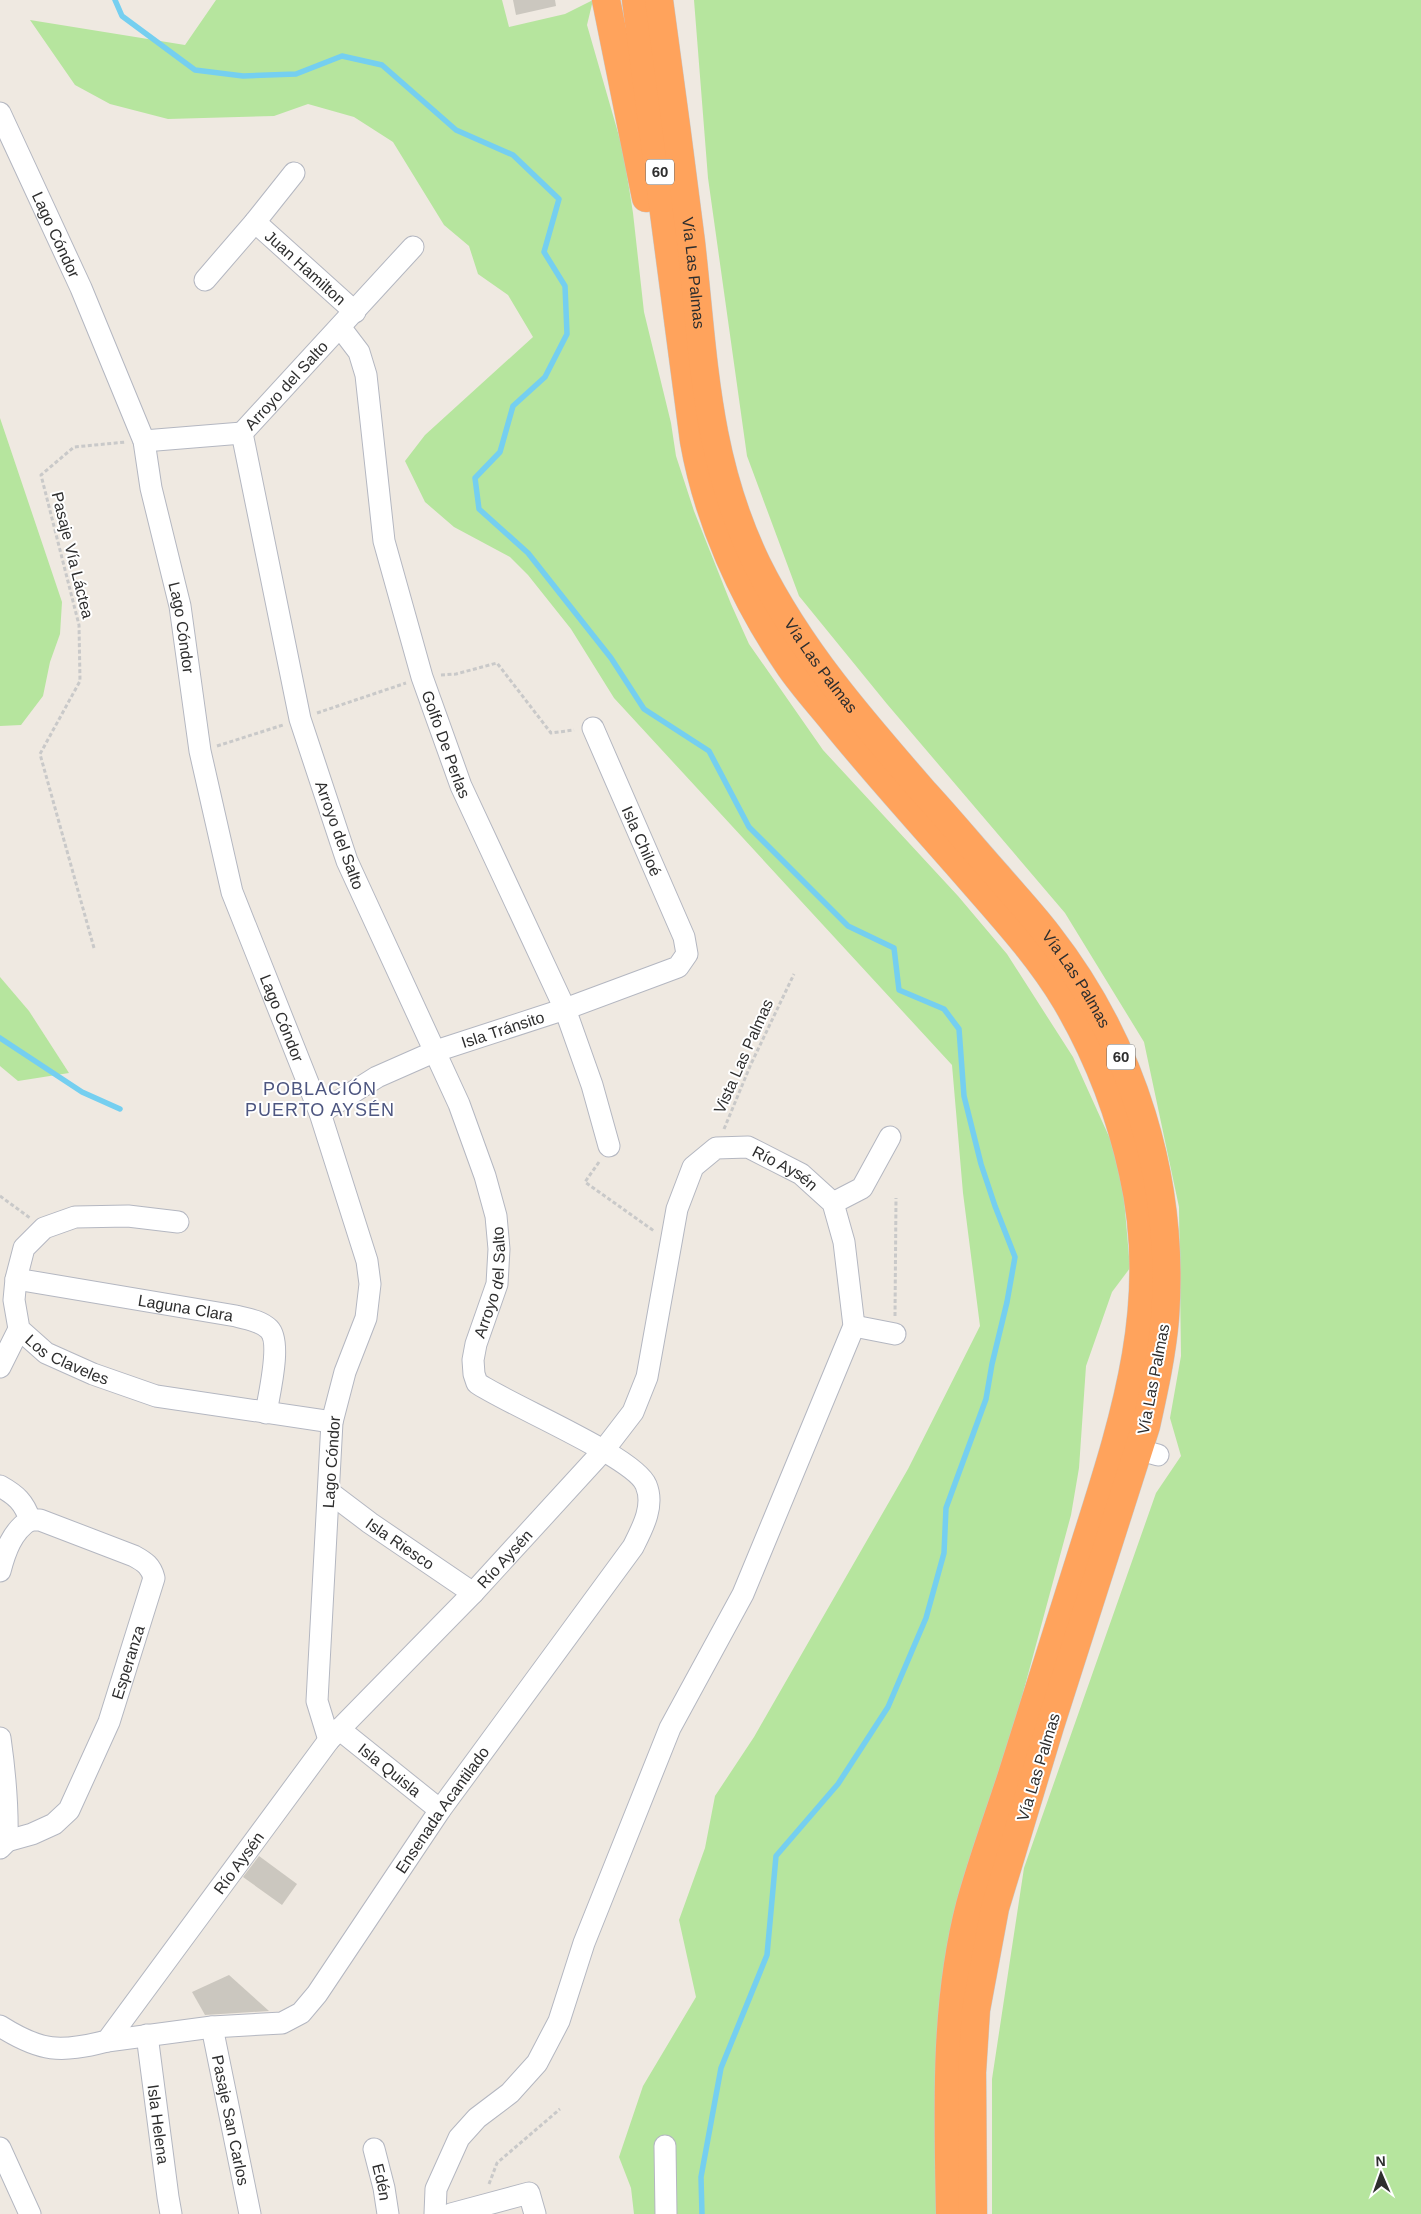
<svg xmlns="http://www.w3.org/2000/svg" width="1421" height="2214" font-family="Helvetica,sans-serif">
	<style>
		.green { fill: #b6e59e }
		.lines { fill: none; stroke-linecap: round; stroke-linejoin: round }
		.stream { stroke: #75cff0; stroke-width: 5.5 }
		.building { fill: #cbc7bf }
		.minor-casing { stroke: #b4b7c1; stroke-width: 23 }
		.highway-casing { stroke: #c9c9c9; stroke-width: 29 }
		.path { stroke: #c9c9c9; stroke-width: 3; stroke-dasharray: 4 2.5; stroke-linecap: butt }
		.minor { stroke: #fff; stroke-width: 21 }
		.highway { stroke: #ffa35c; stroke-width: 28 }
		.labels { text-anchor: middle; stroke-width: 4; stroke-linejoin: round; paint-order: stroke }
		.shield { fill: #fff; stroke: #6d6d6d; stroke-width: 1 }
		.shield-label { font-size: 15px; font-weight: bold; fill: #2e2e2e }
		.street-label { font-size: 16px; fill: #2e2e2e; stroke: #fff }
		.neighbourhood-label { font-size: 18px; letter-spacing: 1px; fill: #4d5680; stroke: #fff }
	</style>
	<rect width="100%" height="100%" fill="#efe9e1"/>
	<!-- green -->
	<g class="green">
		<polygon points="216,0 502,0 509,27 565,14 593,0 587,25 623,150 633,213 644,312 671,423 676,456 694,511 731,604 749,644 823,750 958,896 1007,954 1073,1057 1111,1141 1123,1187 1130,1268 1112,1292 1086,1366 1079,1468 1071,1515 1002,1771 937,2116 936,2214 634,2214 631,2188 619,2157 643,2086 696,1997 679,1920 705,1848 715,1796 754,1737 908,1469 980,1326 963,1193 952,1065 614,698 571,629 528,575 510,557 454,527 425,502 405,461 425,435 533,337 508,295 478,274 469,246 444,225 393,142 354,117 308,104 274,116 168,119 110,104 75,85 30,20 185,45"/>
		<polygon points="694,0 1421,0 1421,2214 992,2214 992,2079 1024,1868 1156,1493 1181,1456 1170,1418 1181,1356 1179,1207 1144,1042 1065,913 887,704 799,596 747,456 708,178"/>
		<polygon points="0,418 62,602 60,634 50,662 43,696 21,725 0,726"/>
		<polygon points="0,977 29,1011 69,1073 18,1081 0,1066"/>
	</g>
	<g class="lines">
		<!-- stream -->
		<g class="stream">
			<polyline points="115,0 122,16 195,70 243,76 296,74 342,56 382,65 456,130 513,155 559,199 544,252 565,286 567,334 545,377 513,406 500,452 475,478 479,509 528,553 611,658 644,709 709,751 749,827 848,926 894,948 899,990 944,1009 959,1029 964,1096 981,1164 995,1206 1015,1257 1007,1302 992,1364 986,1399 946,1508 944,1553 926,1618 888,1707 838,1784 776,1856 767,1955 721,2068 701,2177 702,2214"/>
			<polyline points="0,1038 82,1092 120,1109"/>
		</g>
	</g>
	<!-- building -->
	<g class="building">
		<polygon points="513,0 555,0 556,6 516,15"/>
		<polygon points="259,1856 297,1884 282,1905 243,1877"/>
		<polygon points="229,1975 269,2011 205,2015 192,1992"/>
	</g>
	<g class="lines">
		<defs>
			<g id="minor">
				<path id="s1" d="M0 113 81 288 144 441 151 488 180 606 200 751 232 892 320 1113 367 1261 370 1284 366 1318 345 1372 332 1422 317 1701 329 1740"/>
				<path id="s2" d="M255 222 355 312"/>
				<polyline points="205,280 255,222 294,173"/>
				<path id="s3" d="M340 327 359 352 366 375 384 541 422 677 461 786 565 1009 592 1085 609 1146"/>
				<path id="s4" d="M242 433 413 247"/>
				<polyline points="144,441 242,433"/>
				<path id="s5" d="M320 1113 377 1077 436 1051 565 1009 678 967 687 954 684 937 593 728"/>
				<polyline points="833,1203 862,1188 890,1137"/>
				<path id="s6" d="M178 1222 128 1216 75 1217 44 1228 24 1248 16 1279 14 1300 19 1329 46 1353 93 1374 156 1396 332 1422"/>
				<path id="s7" d="M16 1279 236 1316C246 1319 260 1320 269 1329 282 1342 269 1394 266 1413"/>
				<polyline points="854,1326 895,1334"/>
				<polyline points="0,1367 19,1329"/>
				<polyline points="1140,1450 1158,1455"/>
				<path d="M0 1486C16 1495 24 1502 30 1520 12 1531 5 1552 0 1571"/>
				<path id="s8" d="M329 1492 370 1523 473 1593"/>
				<path id="s9" d="M339 1729 440 1810"/>
				<path d="M0 1738C5 1773 8 1806 7 1841L0 1848"/>
				<path id="s10" d="M7 1841 32 1834 54 1824 69 1810 109 1722 154 1578C151 1566 145 1562 134 1556L40 1520H30"/>
				<path id="s11" d="M0 2026C41 2052 60 2053 107 2041L329 1740 473 1593 603 1451 633 1412 647 1377 677 1209 693 1167 716 1148 748 1147 801 1174 833 1203 844 1242 854 1326 743 1594 670 1728 584 1943 559 2021 537 2063 510 2093 477 2118 459 2138 436 2189 435 2214"/>
				<path id="s12" d="M212 2027 250 2214"/>
				<path id="s13" d="M147 2035 168 2197 171 2214"/>
				<path id="s14" d="M107 2041 212 2027 282 2023 301 2013 317 1994 440 1810 633 1547C642 1529 655 1506 646 1485 635 1457 509 1405 477 1383L474 1374 473 1360 476 1344 497 1284 499 1249 496 1216 485 1176 459 1104 347 861 300 719 242 433"/>
				<polyline points="665,2146 666,2214"/>
				<polyline points="0,2148 30,2214"/>
				<path id="s15" d="M374 2149 384 2188 388 2214"/>
				<polyline points="451,2214 529,2193 535,2214"/>
			</g>
			<g id="highway">
				<polyline points="606,0 646,198"/>
				<path d="M636 0 694 441C708 520 743 598 788 664 800 682 816 700 830 717 875 773 923 825 970 879 1004 918 1039 956 1066 1001 1097 1054 1120 1113 1133 1173 1164 1307 1122 1426 1082 1553 1059 1627 1036 1701 1012 1775 998 1818 982 1861 970 1905 944 2005 948 2111 950 2214"/>
				<path id="s16" d="M659 0C670 81 681 161 691 242 704 357 705 457 757 564 799 649 862 721 924 792 949 819 972 847 997 875 1014 895 1032 914 1048 935 1133 1044 1175 1180 1165 1318 1162 1354 1154 1390 1146 1426L1050 1726 995 1908 976 2010 972 2072 973 2214"/>
			</g>
		</defs>
		<!-- minor casing -->
		<use href="#minor" class="minor-casing"/>
		<!-- highway casing -->
		<use href="#highway" class="highway-casing"/>
		<!-- path -->
		<g class="path">
			<polyline points="441,675 456,674 497,663 551,733 574,730"/>
			<polyline points="317,713 406,683"/>
			<polyline points="217,746 283,725"/>
			<polyline points="94,948 40,754 80,681 79,625 41,475 74,447 126,442"/>
			<polyline points="724,1129 751,1064 794,974"/>
			<polyline points="599,1162 585,1182 654,1231"/>
			<polyline points="0,1196 30,1218"/>
			<polyline points="895,1316 896,1198"/>
			<polyline points="489,2184 497,2163 560,2109"/>
		</g>
		<!-- minor -->
		<use href="#minor" class="minor"/>
		<!-- highway -->
		<use href="#highway" class="highway"/>
	</g>
	<g class="labels">
		<!-- shield labels -->
		<g class="shield">
			<rect x="646" y="159.5" width="28" height="25" rx="4"/>
			<rect x="1107" y="1044.5" width="28" height="25" rx="4"/>
		</g>
		<g class="shield-label">
			<text x="660" y="177">60</text>
			<text x="1121" y="1062">60</text>
		</g>
		<!-- street labels -->
		<g class="street-label">
			<text dy="6" stroke="none"><textPath href="#s1" startOffset="134">Lago Cóndor</textPath></text>
			<text dy="6" stroke="none"><textPath href="#s2" startOffset="68">Juan Hamilton</textPath></text>
			<text dy="6" stroke="none"><textPath href="#s16" startOffset="275">Vía Las Palmas</textPath></text>
			<text dy="6" stroke="none"><textPath href="#s4" startOffset="65">Arroyo del Salto</textPath></text>
			<text transform="translate(73 555) rotate(76)" y="6">Pasaje Vía Láctea</text>
			<text dy="6" stroke="none"><textPath href="#s1" startOffset="549">Lago Cóndor</textPath></text>
			<text dy="6" stroke="none"><textPath href="#s16" startOffset="695">Vía Las Palmas</textPath></text>
			<text dy="6" stroke="none"><textPath href="#s3" startOffset="435">Golfo De Perlas</textPath></text>
			<text transform="translate(340 835) rotate(70)" y="6">Arroyo del Salto</text>
			<text transform="translate(642 841) rotate(66)" y="6">Isla Chiloé</text>
			<text dy="6" stroke="none"><textPath href="#s16" startOffset="1100">Vía Las Palmas</textPath></text>
			<text dy="6" stroke="none"><textPath href="#s1" startOffset="954">Lago Cóndor</textPath></text>
			<text dy="6" stroke="none"><textPath href="#s5" startOffset="202">Isla Tránsito</textPath></text>
			<text transform="translate(743 1056) rotate(-66)" y="6">Vista Las Palmas</text>
			<text dy="6" stroke="none"><textPath href="#s11" startOffset="1292">Río Aysén</textPath></text>
			<text dy="6" stroke="none"><textPath href="#s14" startOffset="1138">Arroyo del Salto</textPath></text>
			<text dy="6" stroke="none"><textPath href="#s7" startOffset="172">Laguna Clara</textPath></text>
			<text dy="6" stroke="none"><textPath href="#s6" startOffset="305">Los Claveles</textPath></text>
			<text transform="translate(1153 1379) rotate(-79)" y="6">Vía Las Palmas</text>
			<text transform="translate(331 1462) rotate(-86)" y="6">Lago Cóndor</text>
			<text dy="6" stroke="none"><textPath href="#s8" startOffset="88">Isla Riesco</textPath></text>
			<text dy="6" stroke="none"><textPath href="#s11" startOffset="739">Río Aysén</textPath></text>
			<text dy="6" stroke="none"><textPath href="#s10" startOffset="230">Esperanza</textPath></text>
			<text transform="translate(1038 1767) rotate(-73)" y="6">Vía Las Palmas</text>
			<text dy="6" stroke="none"><textPath href="#s9" startOffset="65">Isla Quisla</textPath></text>
			<text dy="6" stroke="none"><textPath href="#s14" startOffset="445">Ensenada Acantilado</textPath></text>
			<text dy="6" stroke="none"><textPath href="#s11" startOffset="334">Río Aysén</textPath></text>
			<text dy="6" stroke="none"><textPath href="#s12" startOffset="95">Pasaje San Carlos</textPath></text>
			<text dy="6" stroke="none"><textPath href="#s13" startOffset="90">Isla Helena</textPath></text>
			<text dy="6" stroke="none"><textPath href="#s15" startOffset="34">Edén</textPath></text>
		</g>
		<!-- neighbourhood labels -->
		<g class="neighbourhood-label">
			<text x="320" y="1095">POBLACIÓN<tspan x="320" dy="21">PUERTO AYSÉN</tspan></text>
		</g>
	</g>
	<!-- north arrow -->
	<g transform="translate(1381 2174) rotate(358)" stroke="#ffffff" stroke-width="4" paint-order="stroke">
	<path d="M0-4L9 19L0 12L-9 19Z" fill="#2e2e2e"/>
	<text y="-8" font-size="14" font-weight="bold" text-anchor="middle" fill="#2e2e2e">N</text>
	</g>
</svg>
